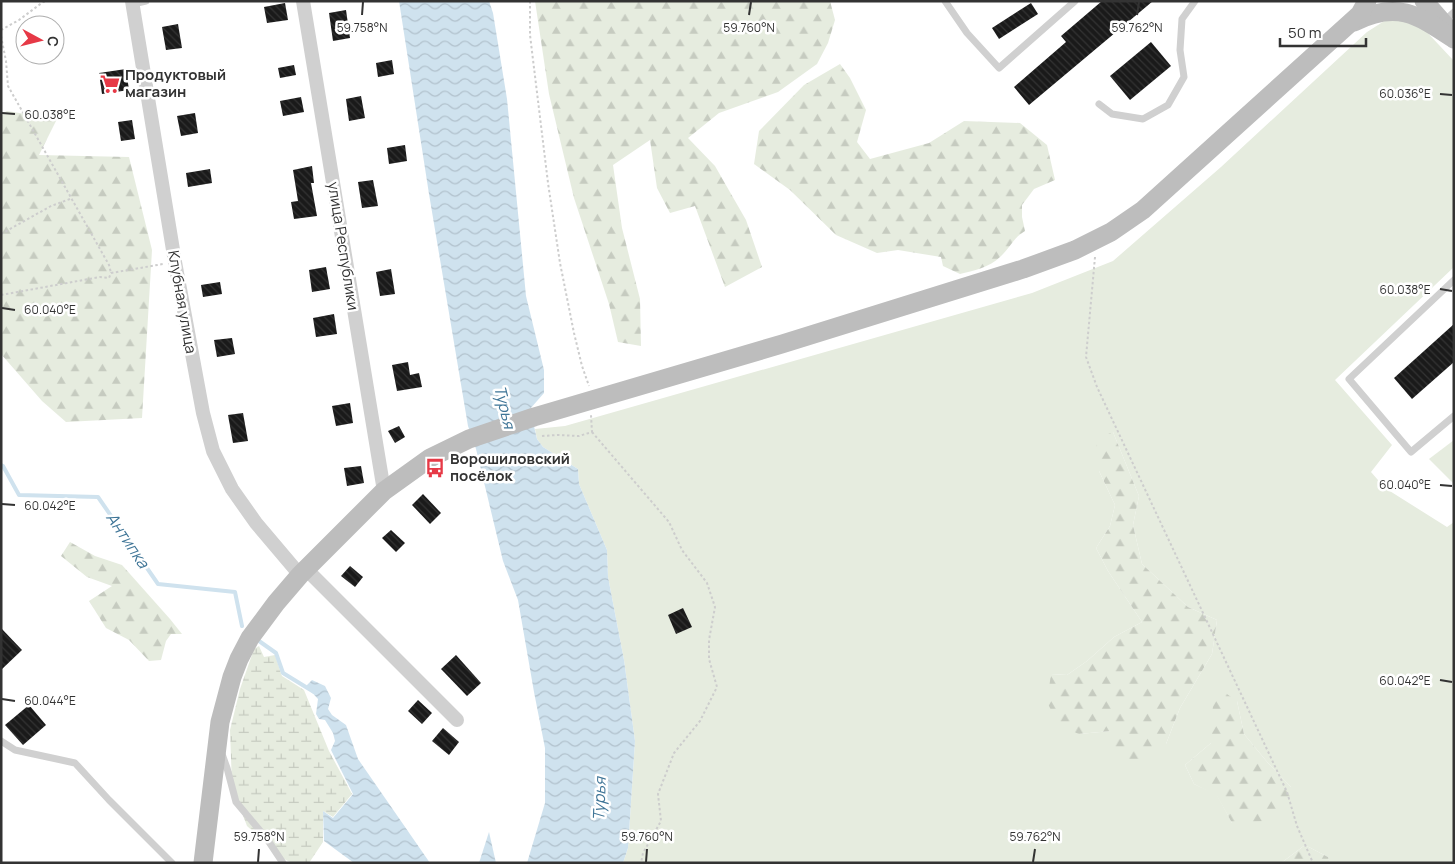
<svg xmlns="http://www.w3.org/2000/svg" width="1455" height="864" font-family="Manrope,sans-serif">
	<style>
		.grass { fill: #e6ecdf; fill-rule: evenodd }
		.forest { fill: url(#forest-firs) }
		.wetland { fill: url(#wetland-marsh) }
		.water { fill: url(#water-waves) }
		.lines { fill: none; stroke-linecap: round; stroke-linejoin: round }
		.stream { stroke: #cfe2ee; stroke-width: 4 }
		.building { fill: url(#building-back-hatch) }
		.path { stroke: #cdcdcd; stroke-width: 2; stroke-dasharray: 2.5 2.5; stroke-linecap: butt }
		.lane { stroke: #d0d0d0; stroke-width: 7 }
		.street { stroke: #d0d0d0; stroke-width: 14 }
		.secondary { stroke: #bdbdbd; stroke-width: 19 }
		.ticks { fill: none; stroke: #333; stroke-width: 2 }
		.labels { text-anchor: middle; stroke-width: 5; stroke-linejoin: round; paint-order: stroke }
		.poi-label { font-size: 15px; font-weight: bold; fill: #333; stroke: #fff; text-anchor: start }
		.street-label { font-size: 15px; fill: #333; stroke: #fff }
		.water-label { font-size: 16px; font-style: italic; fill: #3f7597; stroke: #fff }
		.ticks-label { font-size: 12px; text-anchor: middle; fill: #333; stroke: #fff; stroke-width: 5; stroke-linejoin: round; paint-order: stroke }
	</style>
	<defs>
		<pattern id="forest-firs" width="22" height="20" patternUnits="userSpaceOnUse" patternTransform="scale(1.25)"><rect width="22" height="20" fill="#e6ecdf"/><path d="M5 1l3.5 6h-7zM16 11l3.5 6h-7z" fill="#c6cbc0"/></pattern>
		<pattern id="wetland-marsh" width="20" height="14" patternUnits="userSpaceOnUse" patternTransform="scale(1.25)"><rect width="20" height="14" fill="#e6ecdf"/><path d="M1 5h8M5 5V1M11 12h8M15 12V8" fill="none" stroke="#c6cbc0"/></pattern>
		<pattern id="water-waves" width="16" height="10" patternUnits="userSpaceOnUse" patternTransform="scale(1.25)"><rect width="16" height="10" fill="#cfe2ee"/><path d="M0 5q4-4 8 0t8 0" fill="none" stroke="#b2c2cd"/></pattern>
		<pattern id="building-back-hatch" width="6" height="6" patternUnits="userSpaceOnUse" patternTransform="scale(1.25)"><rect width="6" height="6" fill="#1a1a1a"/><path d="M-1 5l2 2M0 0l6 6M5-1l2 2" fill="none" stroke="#333"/></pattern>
	</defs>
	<rect width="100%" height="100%" fill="#fff"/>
	<!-- grass -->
	<g class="grass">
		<path d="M1389 18 1408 19 1424 29 1454 61V267L1335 380 1392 445 1371 472 1385 488 1447 527 1454 522V863H1330L1328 857 1305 845 1281 863H623L628 848 635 741 624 660 608 577 607 550 579 484 578 469 543 447 537 439 535 429 565 426 1032 293 1113 261 1221 167 1367 32ZM1113 432 1139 496 1133 525 1142 564 1188 607 1217 620 1212 654 1180 708 1166 744 1111 731 1079 734 1051 674 1067 675 1087 661 1114 637 1142 622 1108 571 1096 548 1110 526 1115 505 1099 471ZM1237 701 1244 734 1268 763 1291 787 1232 823 1217 795 1194 784 1185 765 1211 743Z"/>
		<polygon points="1454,440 1454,484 1429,459"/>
	</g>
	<!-- forest -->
	<g class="forest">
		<polygon points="535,1 830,1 835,20 828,43 817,64 778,92 719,113 688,138 715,166 746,220 762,267 725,287 695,206 670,213 657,188 650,140 613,165 622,228 640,299 641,346 618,342 609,304 574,198 549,94"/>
		<path d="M840 64 850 78 866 110 857 142 870 159 929 143 964 121 1020 123 1047 145 1055 180 1034 189 1022 205V217L1025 231C1013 238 1010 248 1000 257 990 267 973 271 960 274L943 266 941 257 898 250 877 253 836 235 790 190 754 164 759 131 804 85Z"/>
		<polygon points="7,111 57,119 39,155 129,157 152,250 142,418 66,422 42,401 1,354 1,114"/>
		<polygon points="1113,432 1139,496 1133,525 1142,564 1188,607 1217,620 1212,654 1180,708 1166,744 1151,761 1115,758 1111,731 1079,734 1059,726 1047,702 1051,674 1067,675 1087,661 1114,637 1142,622 1108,571 1096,548 1110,526 1115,505 1099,471 1096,439"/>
		<polygon points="70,542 95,556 122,565 170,619 182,634 171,634 166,641 161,660 149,661 129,640 106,628 89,601 112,586 87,577 61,556"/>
		<polygon points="1224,692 1237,701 1244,734 1268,763 1291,787 1293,805 1267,821 1232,823 1217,796 1194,784 1185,765 1211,743 1213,702"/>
		<polygon points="1305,845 1328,857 1330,863 1281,863"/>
	</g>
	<!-- wetland -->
	<polygon class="wetland" points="259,646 264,657 275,655 282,676 304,690 329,751 352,794 333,817 323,811 323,842 309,863 292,863 284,859 247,826 232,786 230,730 240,689 254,649"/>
	<!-- water -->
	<g class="water">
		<polygon points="399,1 489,1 493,13 507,99 526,296 544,370 544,393 530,409 537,439 543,447 578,469 579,484 607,550 608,577 624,660 635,741 628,848 623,863 527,863 545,803 545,748 534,692 518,600 503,561 476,449 468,426 429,194"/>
		<polygon points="312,680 325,686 331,698 328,709 332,715 346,725 358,759 430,863 354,863 324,841 323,811 333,818 353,794 331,750 335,741 333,733 325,720 319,719 316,714 318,699 306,686"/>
		<polygon points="489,832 496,863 479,863"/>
	</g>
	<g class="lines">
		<!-- stream -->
		<g class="stream">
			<polyline points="1,465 3,466 19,495 98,497 158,584 235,592 242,626"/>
			<polyline points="259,641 276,653 283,673 314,692"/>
		</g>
	</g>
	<!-- building -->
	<g class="building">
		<polygon points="1102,1 1153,1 1029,105 1014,87 1066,42 1061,36"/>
		<polygon points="285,3 288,20 267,23 264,7"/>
		<polygon points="1031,3 1038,14 999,39 992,28"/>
		<polygon points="346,10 350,38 333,41 329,13"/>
		<polygon points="178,24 182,48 166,50 162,27"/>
		<polygon points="1151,42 1171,66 1130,100 1110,76"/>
		<polygon points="392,60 394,74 378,77 376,63"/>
		<polygon points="294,65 296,75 280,78 278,68"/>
		<polygon points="126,69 129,90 102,94 99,73"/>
		<polygon points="361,96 365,118 349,121 346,99"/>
		<polygon points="301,97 304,112 283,116 280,101"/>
		<polygon points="195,113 198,133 181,136 177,116"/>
		<polygon points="132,120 135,139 121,141 118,122"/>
		<polygon points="405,145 407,161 389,164 387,148"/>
		<polygon points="312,166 314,183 311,183 317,216 294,219 291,202 298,201 293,170"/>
		<polygon points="210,169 212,183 188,187 186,173"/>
		<polygon points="373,180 378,206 362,208 358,182"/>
		<polygon points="326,267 330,289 312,292 309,270"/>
		<polygon points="391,269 395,294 380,296 376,272"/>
		<polygon points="220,282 222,294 203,297 201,285"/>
		<polygon points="334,314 337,334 316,337 313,318"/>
		<polygon points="1454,324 1454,362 1412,399 1394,378"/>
		<polygon points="232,338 235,354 217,357 214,340"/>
		<polygon points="408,362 410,375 419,373 422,387 397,391 392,365"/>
		<polygon points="350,403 353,423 336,426 332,406"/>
		<polygon points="243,413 248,441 233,443 228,415"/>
		<polygon points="399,426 405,437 395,443 388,431"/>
		<polygon points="361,466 364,483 347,486 344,468"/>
		<polygon points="423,494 441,513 430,524 412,505"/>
		<polygon points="391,530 405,543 396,552 382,538"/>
		<polygon points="350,566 363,577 355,587 341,576"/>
		<polygon points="683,608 692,627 676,634 668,615"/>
		<polygon points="1,628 22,650 1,670"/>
		<polygon points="456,655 481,683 467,696 441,669"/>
		<polygon points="418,700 432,713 422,724 408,711"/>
		<polygon points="29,705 46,725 23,745 5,725"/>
		<polygon points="443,728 459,742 449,755 432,741"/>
	</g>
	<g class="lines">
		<!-- path -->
		<g class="path">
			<polyline points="530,1 530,35 548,183 560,263 574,333 582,366 589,386"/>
			<polyline points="1,30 19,20 43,2 47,1"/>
			<polyline points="1,36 6,61 8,86 109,265 111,273"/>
			<polyline points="1,234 51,206 70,199"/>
			<polyline points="1095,257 1086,357 1097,387 1287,792 1297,826 1313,863"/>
			<polyline points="1,295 100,277 109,278 111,273 163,264"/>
			<polyline points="592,432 669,522 682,550 707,583 715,607 709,640 709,659 717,687 700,721 674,753 658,794 661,821 643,853 641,863"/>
			<polyline points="542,436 557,435 579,436 592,432 591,415"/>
		</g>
		<!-- lane -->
		<g class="lane">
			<polyline points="945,1 967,33 999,68 1075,1"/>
			<polyline points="133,4 146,1"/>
			<polyline points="1443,22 1454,12"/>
			<polyline points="1099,104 1112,114 1143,119 1168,105 1184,77 1180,50 1182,19 1195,1"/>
			<polyline points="1454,280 1349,379 1411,452 1454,416"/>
			<polyline points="1,741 15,750 75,763 109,800 172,863"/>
			<polyline points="222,754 227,768 236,802 267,839 283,863"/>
		</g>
		<!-- street -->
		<g class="street">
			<polyline points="132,1 175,262 203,413 213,451 232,489 256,523 300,575"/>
			<polyline points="303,1 384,491"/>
			<polyline points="306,569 457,720"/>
		</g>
		<!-- secondary -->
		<g class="secondary">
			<polyline points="1424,1 1445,25"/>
			<path d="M1354 22C1397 0 1418 15 1454 39"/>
			<polyline points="203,863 220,722 232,677 239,659 250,638 276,603 300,575 384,491 430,458 469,439 534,417 782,344 1023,269 1075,250 1111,232 1143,210 1360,14 1367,1"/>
		</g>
	</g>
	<!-- ticks -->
	<path class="ticks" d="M362 15 363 2M749 15 751 2M1137 15 1139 2M1440 94 1452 95M2 113 15 114M1440 289 1452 291M2 308 15 310M1440 485 1452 486M2 504 15 505M1440 680 1452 682M2 699 15 701M258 862 259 849M646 862 647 849M1033 862 1035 849"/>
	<!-- icons -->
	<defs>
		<symbol id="supermarket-bare" viewBox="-9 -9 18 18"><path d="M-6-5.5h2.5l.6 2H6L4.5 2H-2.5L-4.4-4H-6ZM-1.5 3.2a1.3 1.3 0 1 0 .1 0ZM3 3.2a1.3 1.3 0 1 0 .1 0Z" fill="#e63946" stroke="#fff" stroke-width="2.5" paint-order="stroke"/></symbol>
		<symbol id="bus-bare" viewBox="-9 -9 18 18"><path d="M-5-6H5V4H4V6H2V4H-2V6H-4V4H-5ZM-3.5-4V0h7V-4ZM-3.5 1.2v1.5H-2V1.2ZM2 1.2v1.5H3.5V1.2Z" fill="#e63946" stroke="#fff" stroke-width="2.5" paint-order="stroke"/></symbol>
	</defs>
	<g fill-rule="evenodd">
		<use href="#supermarket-bare" x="96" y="70" width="28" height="28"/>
		<use href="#bus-bare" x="421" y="454" width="28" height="28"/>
	</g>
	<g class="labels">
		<!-- poi labels -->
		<g class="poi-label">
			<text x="125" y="80">Продуктовый<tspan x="125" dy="17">магазин</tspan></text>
			<text x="450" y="464">Ворошиловский<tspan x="450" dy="17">посёлок</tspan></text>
		</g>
		<!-- street labels -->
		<g class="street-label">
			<text transform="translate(343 246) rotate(81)" y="5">улица Республики</text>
			<text transform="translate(182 302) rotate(80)" y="5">Клубная улица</text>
		</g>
		<!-- water labels -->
		<g class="water-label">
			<text transform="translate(505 407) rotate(76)" y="6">Турья</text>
			<text transform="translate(128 540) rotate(56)" y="6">Антипка</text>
			<text transform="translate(599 799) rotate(-88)" y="6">Турья</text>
		</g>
	</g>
	<g class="ticks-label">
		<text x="362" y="32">59.758°N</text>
		<text x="749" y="32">59.760°N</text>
		<text x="1137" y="32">59.762°N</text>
		<text x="1405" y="98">60.036°E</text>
		<text x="50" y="119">60.038°E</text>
		<text x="1405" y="294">60.038°E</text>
		<text x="50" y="314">60.040°E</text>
		<text x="1405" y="489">60.040°E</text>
		<text x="50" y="510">60.042°E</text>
		<text x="1405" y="685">60.042°E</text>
		<text x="50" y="705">60.044°E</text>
		<text x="259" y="841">59.758°N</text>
		<text x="647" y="841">59.760°N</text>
		<text x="1035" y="841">59.762°N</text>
	</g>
	<!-- border -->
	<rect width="1455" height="864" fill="none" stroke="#333333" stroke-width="5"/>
	<!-- north arrow -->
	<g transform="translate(40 40) rotate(97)"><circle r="24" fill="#ffffff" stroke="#adadad"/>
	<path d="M0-4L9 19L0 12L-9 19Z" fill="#e63946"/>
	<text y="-8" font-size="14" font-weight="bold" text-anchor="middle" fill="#333333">С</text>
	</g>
	<!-- scale -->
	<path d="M1280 38v8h86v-8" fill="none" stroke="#333333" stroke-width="2.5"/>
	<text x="1288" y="38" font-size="15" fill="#333333" stroke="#ffffff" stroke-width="4" paint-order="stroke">50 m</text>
</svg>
